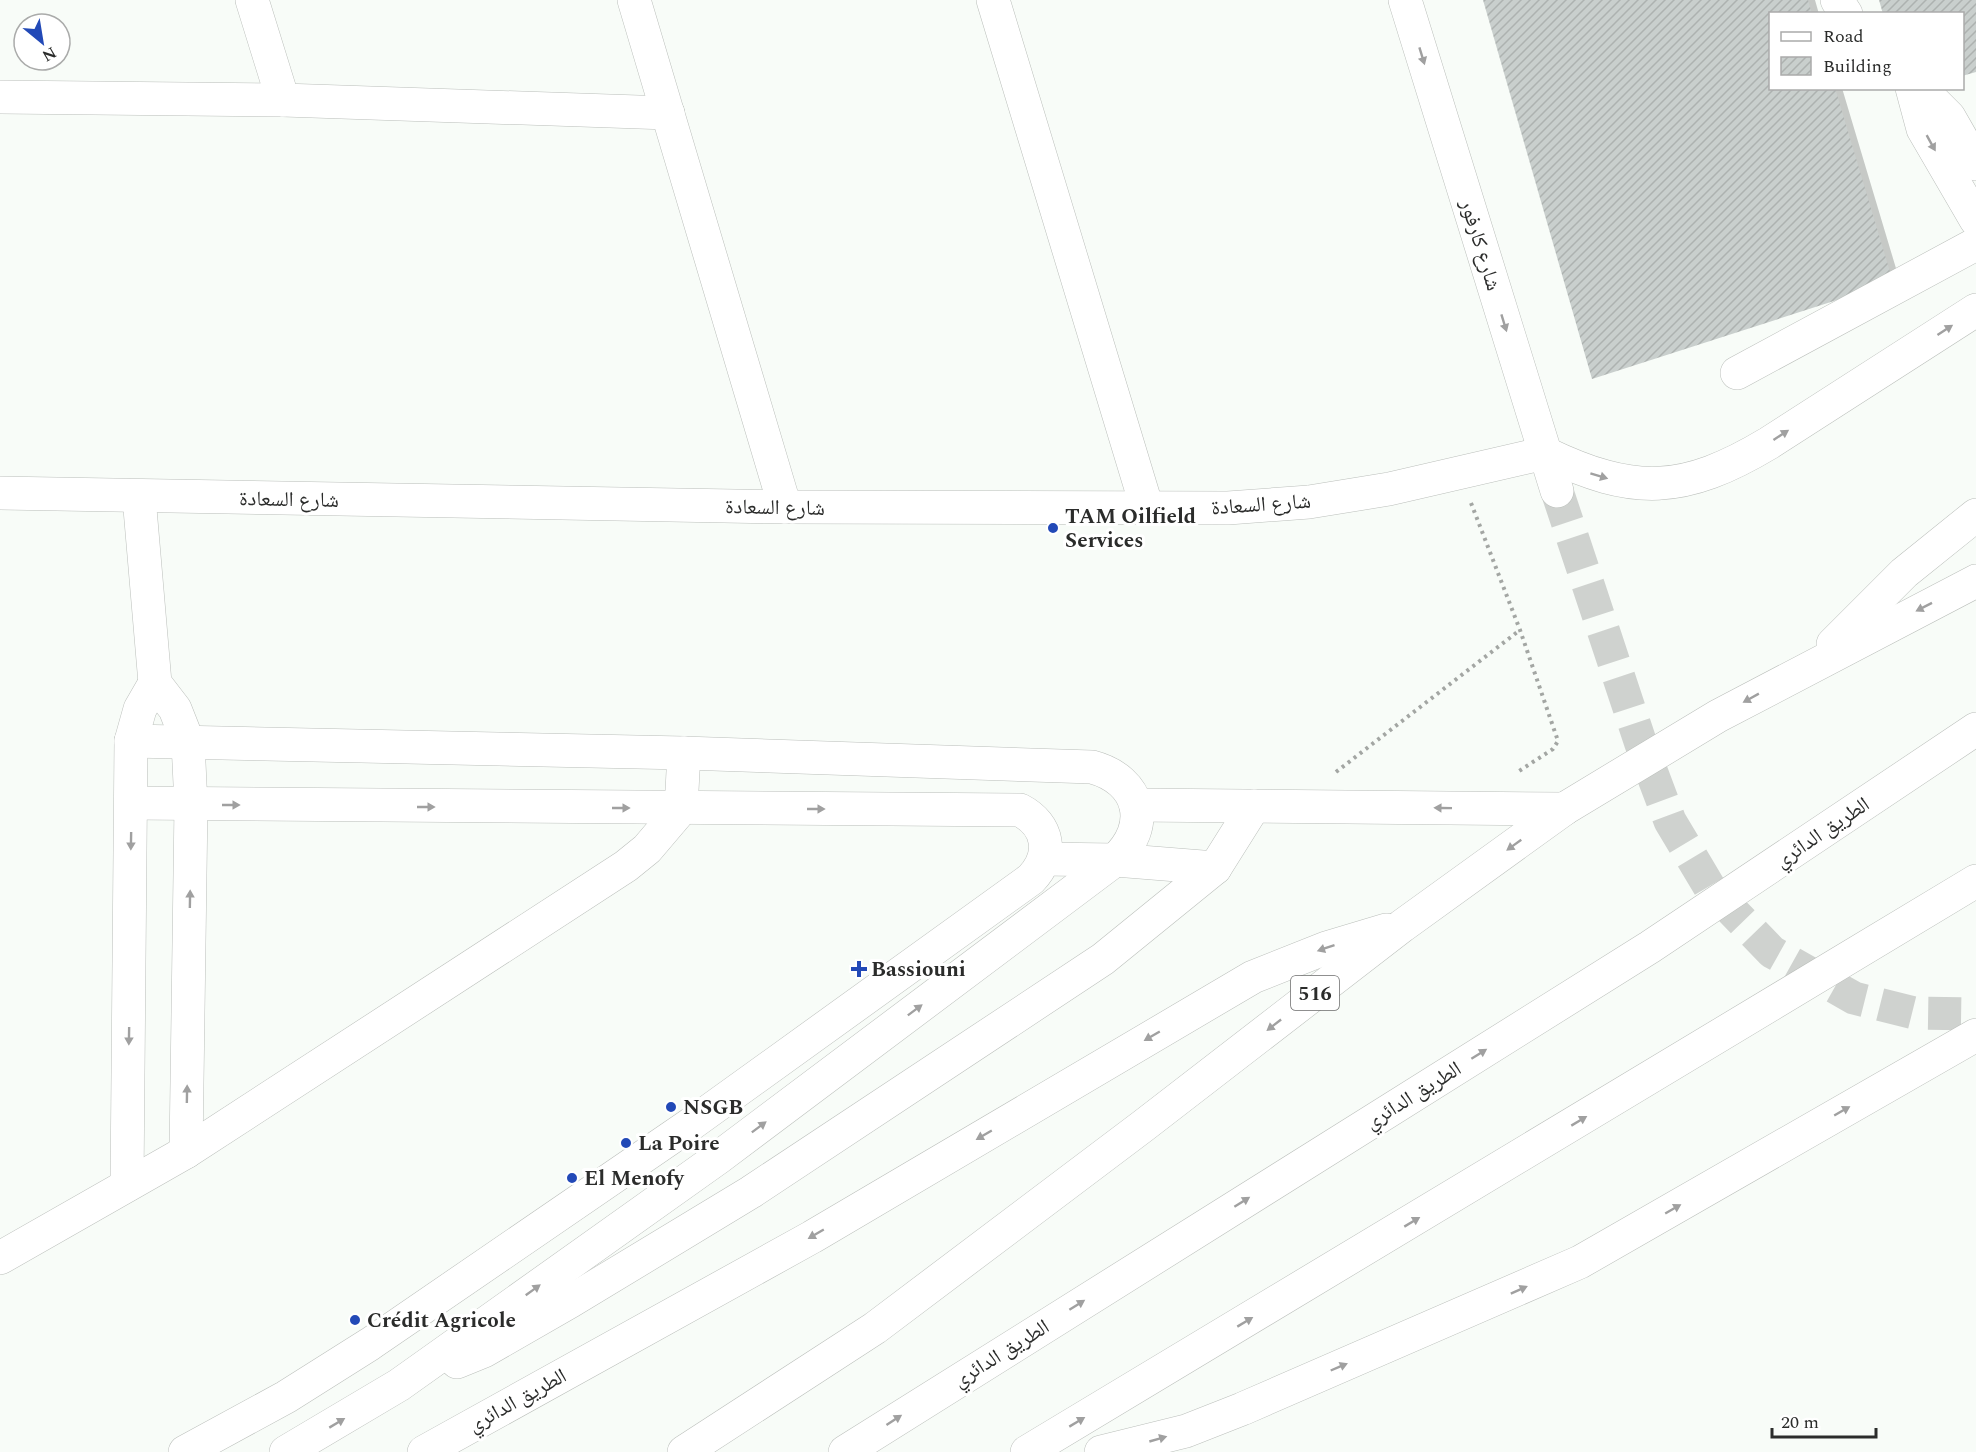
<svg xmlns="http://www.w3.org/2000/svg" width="1976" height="1452" font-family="Spectral,'Noto Naskh Arabic',serif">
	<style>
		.shadow { fill: #0003 }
		.building { fill: url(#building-hatch) }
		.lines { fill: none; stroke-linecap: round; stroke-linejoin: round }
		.minor-tunnel { stroke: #cfd2cf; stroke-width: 33; stroke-dasharray: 33 16; stroke-linecap: butt }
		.minor-casing { stroke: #bbbfbb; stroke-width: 34 }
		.highway-casing { stroke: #bbbfbb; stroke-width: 34 }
		.path { stroke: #a3a6a3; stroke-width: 4; stroke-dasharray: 3 4.5; stroke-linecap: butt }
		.minor { stroke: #fff; stroke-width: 33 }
		.highway { stroke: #fff; stroke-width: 33 }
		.oneway { fill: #a0a0a0 }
		.poi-dot { fill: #2249b7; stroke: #fff; stroke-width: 2 }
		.labels { text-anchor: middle; stroke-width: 6; stroke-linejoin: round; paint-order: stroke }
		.shield { fill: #fff; stroke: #6b6b6b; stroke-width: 1.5 }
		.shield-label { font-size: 20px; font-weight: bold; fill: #2b2c2b }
		.street-label { font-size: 21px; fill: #2b2c2b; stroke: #fff }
		.poi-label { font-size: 21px; font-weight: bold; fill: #2b2c2b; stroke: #fff; text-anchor: start }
	</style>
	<defs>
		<pattern id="building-hatch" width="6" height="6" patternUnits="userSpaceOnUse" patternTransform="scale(1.5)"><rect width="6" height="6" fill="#c9cfcd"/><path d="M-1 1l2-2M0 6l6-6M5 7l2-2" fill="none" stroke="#adb2b0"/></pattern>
	</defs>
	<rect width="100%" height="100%" fill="#f8fcf8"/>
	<!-- shadow -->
	<polygon class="shadow" points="1485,0 1815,0 1819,14 1770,14 1770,88 1842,88 1898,275 1593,377"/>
	<!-- building -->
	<g class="building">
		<polygon points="1483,0 1808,0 1812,14 1770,14 1770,88 1835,88 1893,282 1592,379"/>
		<polygon points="1879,0 1976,0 1976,72 1962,76 1962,14 1883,14"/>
	</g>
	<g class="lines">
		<!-- minor-tunnel -->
		<polyline class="minor-tunnel" points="1557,491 1641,744 1670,821 1710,888 1772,952 1854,998 1914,1013 1976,1014"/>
		<defs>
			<g id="minor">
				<polyline points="252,0 283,100"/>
				<polyline points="634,0 785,507"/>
				<polyline points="993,0 1147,508"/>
				<polyline points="1405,0 1557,491"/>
				<polyline points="1837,0 1846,14"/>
				<polyline points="1912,88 1923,129 1976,220"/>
				<polyline points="1920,88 1949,117 1976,164"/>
				<polyline points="0,97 283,100 668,113"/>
				<polyline points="1737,373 1976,244"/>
				<polyline points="0,493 785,507 1228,508 1309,502 1389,489 1545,453"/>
				<polyline points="139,497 155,683 175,709 188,742 191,805 186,1152"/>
				<path d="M131 741 684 753 1092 767C1141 780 1152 826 1115 860L718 1158 399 1385 286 1452"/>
				<path d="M131 803 1020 810C1049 825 1054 855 1031 879L691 1124 370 1344 286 1397 185 1452"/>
				<polyline points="1136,805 1564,809"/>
				<polyline points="1044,859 1115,860 1215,868"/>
				<polyline points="127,1185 131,741 140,709 155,683"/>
				<polyline points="0,1258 186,1152 626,866 647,849 681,809 684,753"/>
				<polyline points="457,1362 484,1351 571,1301 751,1192 1103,959 1215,868 1254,806"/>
				<polyline points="1101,1452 1186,1431 1242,1409 1580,1262 1976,1035"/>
			</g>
			<g id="highway">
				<path d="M1545 453C1634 496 1684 494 1769 443L1976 310"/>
				<polyline points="1833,644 1904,573 1976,515"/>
				<polyline points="424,1452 812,1237 1253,977 1326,948 1386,930"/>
				<polyline points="684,1452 875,1328 1143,1126 1402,926 1564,809 1718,716 1976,581"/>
				<polyline points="845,1452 1650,947 1976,729"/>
				<polyline points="1027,1452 1976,881"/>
			</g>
		</defs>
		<!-- minor casing -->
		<use href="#minor" class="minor-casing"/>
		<!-- highway casing -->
		<use href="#highway" class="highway-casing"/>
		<!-- path -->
		<g class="path">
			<polyline points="1471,503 1520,630 1558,741 1553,749 1516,773"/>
			<polyline points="1336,772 1520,630"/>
		</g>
		<!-- minor -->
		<use href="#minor" class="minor"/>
		<!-- highway -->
		<use href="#highway" class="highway"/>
	</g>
	<!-- one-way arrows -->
	<defs><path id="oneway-solid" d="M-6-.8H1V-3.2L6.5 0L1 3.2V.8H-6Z" transform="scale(1.5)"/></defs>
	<g class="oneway">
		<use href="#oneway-solid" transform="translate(1422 56) rotate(73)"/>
		<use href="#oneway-solid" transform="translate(1931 143) rotate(61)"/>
		<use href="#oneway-solid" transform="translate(1504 323) rotate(73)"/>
		<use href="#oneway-solid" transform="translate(1945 330) rotate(-33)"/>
		<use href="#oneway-solid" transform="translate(1781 435) rotate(-33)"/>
		<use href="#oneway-solid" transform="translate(1599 476) rotate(17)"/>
		<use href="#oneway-solid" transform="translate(1924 607) rotate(153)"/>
		<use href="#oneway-solid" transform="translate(1751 698) rotate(151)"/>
		<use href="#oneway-solid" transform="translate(231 805)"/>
		<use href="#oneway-solid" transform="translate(426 807)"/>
		<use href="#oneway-solid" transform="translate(621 808)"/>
		<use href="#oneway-solid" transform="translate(1443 808) rotate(-179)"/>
		<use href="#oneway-solid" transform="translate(816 809)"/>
		<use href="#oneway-solid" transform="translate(131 841) rotate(91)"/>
		<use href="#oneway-solid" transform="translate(1514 845) rotate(144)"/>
		<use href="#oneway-solid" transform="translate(190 899) rotate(-89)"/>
		<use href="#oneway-solid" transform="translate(1326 948) rotate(161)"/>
		<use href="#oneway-solid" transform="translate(915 1010) rotate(-37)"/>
		<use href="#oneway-solid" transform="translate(1274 1025) rotate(142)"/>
		<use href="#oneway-solid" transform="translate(129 1036) rotate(91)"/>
		<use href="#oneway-solid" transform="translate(1152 1036) rotate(150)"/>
		<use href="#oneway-solid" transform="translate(1479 1054) rotate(-32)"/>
		<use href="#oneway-solid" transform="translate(187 1094) rotate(-89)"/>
		<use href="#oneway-solid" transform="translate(1842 1111) rotate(-30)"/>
		<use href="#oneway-solid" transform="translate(1579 1121) rotate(-31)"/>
		<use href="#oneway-solid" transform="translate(759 1127) rotate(-37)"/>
		<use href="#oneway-solid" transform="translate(984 1135) rotate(150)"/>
		<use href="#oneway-solid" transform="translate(1242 1202) rotate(-32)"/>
		<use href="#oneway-solid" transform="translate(1673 1209) rotate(-30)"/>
		<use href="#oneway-solid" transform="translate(1412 1222) rotate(-31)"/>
		<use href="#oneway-solid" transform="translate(816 1234) rotate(150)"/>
		<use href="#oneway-solid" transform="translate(533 1290) rotate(-36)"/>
		<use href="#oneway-solid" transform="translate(1519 1290) rotate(-24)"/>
		<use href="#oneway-solid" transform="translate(1077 1305) rotate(-32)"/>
		<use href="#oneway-solid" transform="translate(1245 1322) rotate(-31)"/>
		<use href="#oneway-solid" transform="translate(1339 1367) rotate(-23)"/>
		<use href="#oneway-solid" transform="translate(894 1420) rotate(-33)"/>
		<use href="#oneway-solid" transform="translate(1077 1422) rotate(-31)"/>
		<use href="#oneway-solid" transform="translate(337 1423) rotate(-31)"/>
		<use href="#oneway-solid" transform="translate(1158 1439) rotate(-16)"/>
	</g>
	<!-- markers -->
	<g class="poi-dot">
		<circle cx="1053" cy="528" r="6"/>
		<path d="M856 960h6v6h6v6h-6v6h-6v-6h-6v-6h6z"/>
		<circle cx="671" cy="1107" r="6"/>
		<circle cx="626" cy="1143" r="6"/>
		<circle cx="572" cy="1178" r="6"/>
		<circle cx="355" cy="1320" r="6"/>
	</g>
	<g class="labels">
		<!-- shield labels -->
		<rect class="shield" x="1291" y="976" width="48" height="34" rx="4.5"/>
		<g class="shield-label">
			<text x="1315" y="1000">516</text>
		</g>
		<!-- street labels -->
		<g class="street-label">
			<text transform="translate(1481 245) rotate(73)" y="7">شارع كارفور</text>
			<text transform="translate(289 499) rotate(1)" y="7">شارع السعادة</text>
			<text transform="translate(1261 504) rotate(-4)" y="7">شارع السعادة</text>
			<text transform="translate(775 507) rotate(1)" y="7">شارع السعادة</text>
			<text transform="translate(1822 832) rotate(-34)" y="7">الطريق الدائري</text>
			<text transform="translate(1413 1095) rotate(-32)" y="7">الطريق الدائري</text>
			<text transform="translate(1001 1353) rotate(-32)" y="7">الطريق الدائري</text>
			<text transform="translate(517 1400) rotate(-29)" y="7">الطريق الدائري</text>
		</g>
		<!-- poi labels -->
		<g class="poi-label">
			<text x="1065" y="523">TAM Oilfield<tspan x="1065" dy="24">Services</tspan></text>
			<text x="871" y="976">Bassiouni</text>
			<text x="683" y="1114">NSGB</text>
			<text x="638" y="1150">La Poire</text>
			<text x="584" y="1185">El Menofy</text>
			<text x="367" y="1327">Crédit Agricole</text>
		</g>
	</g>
	<!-- legend -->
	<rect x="1769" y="12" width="195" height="78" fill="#ffffff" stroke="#aaabaa" stroke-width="1.5"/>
	<rect x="1781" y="32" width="30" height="9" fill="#ffffff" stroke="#aaabaa" stroke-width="1.5"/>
	<text x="1823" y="42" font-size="18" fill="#2b2c2b">Road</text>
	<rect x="1781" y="57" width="30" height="18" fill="url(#building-hatch)" stroke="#aaabaa" stroke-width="1.5"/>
	<text x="1823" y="72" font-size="18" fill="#2b2c2b">Building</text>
	<!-- north arrow -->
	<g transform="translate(42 42) rotate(150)"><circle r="28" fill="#ffffff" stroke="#aaabaa" stroke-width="1.5"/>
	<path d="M0-4.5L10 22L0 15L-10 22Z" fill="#2249b7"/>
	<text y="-9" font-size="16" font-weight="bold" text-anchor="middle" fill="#2b2c2b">N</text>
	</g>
	<!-- scale -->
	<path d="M1772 1428v9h104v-9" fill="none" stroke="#2b2c2b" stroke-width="3"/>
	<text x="1781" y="1428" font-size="18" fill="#2b2c2b" stroke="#ffffff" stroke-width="4.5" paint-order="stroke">20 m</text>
</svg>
